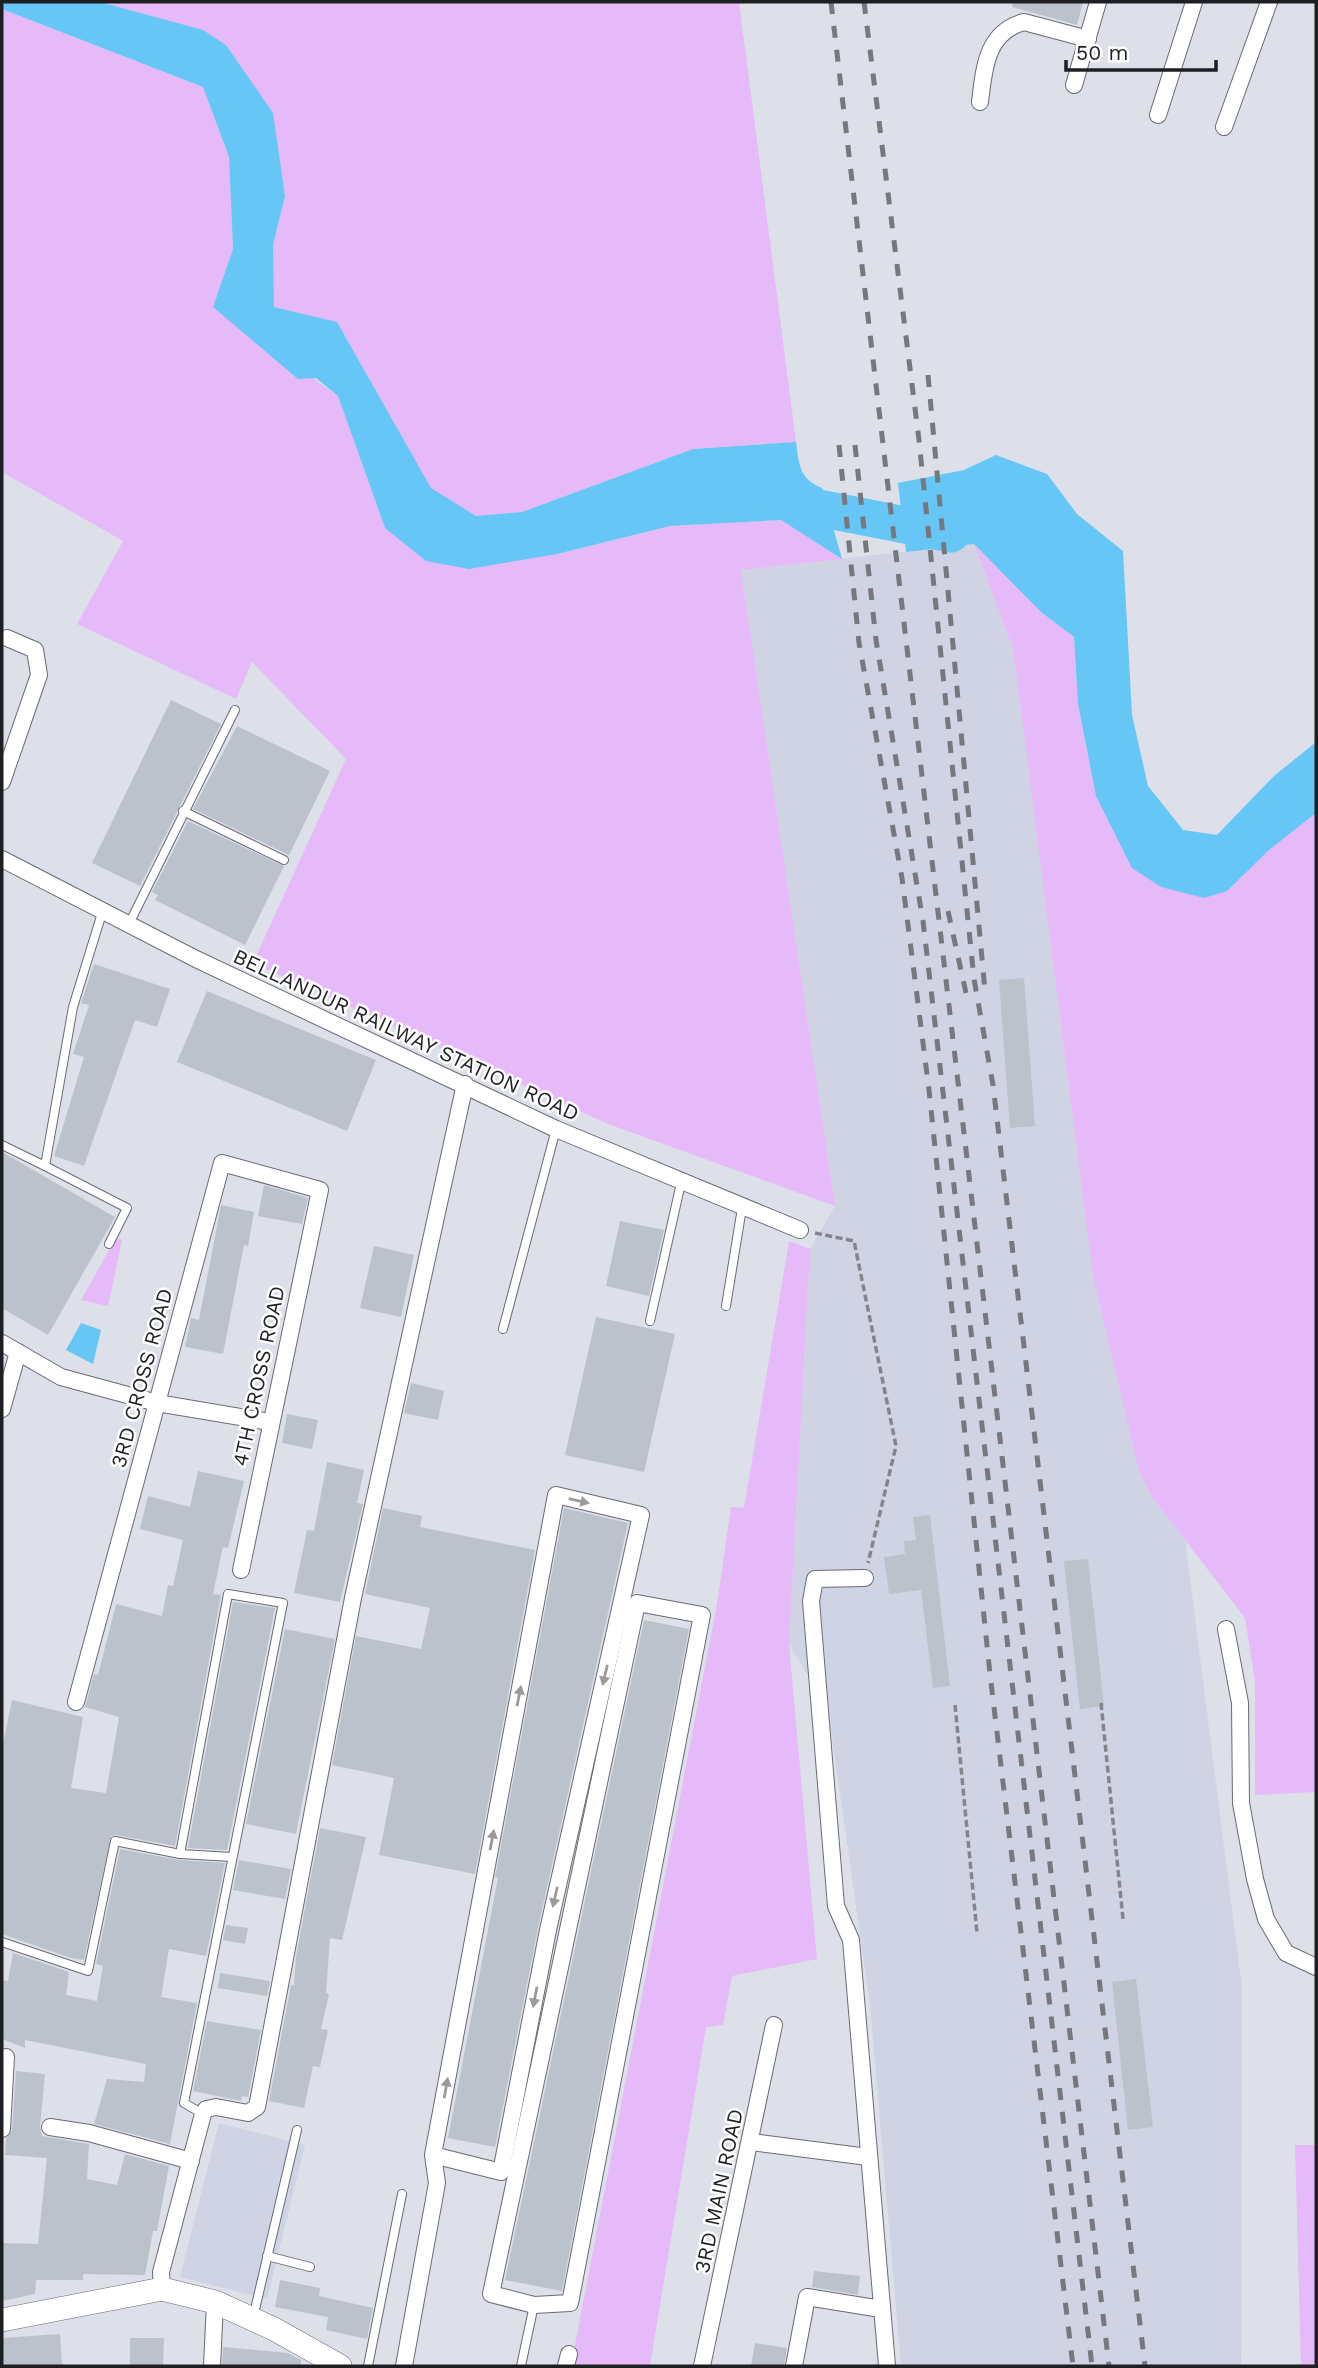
<svg xmlns="http://www.w3.org/2000/svg" width="1318" height="2368" font-family="'Work Sans',sans-serif">
	<style>
		.built { fill: #cfd3e4 }
		.green { fill: #e6baf9 }
		.water { fill: #66c6f6 }
		.lines { fill: none; stroke-linecap: round; stroke-linejoin: round }
		.river { stroke: #66c6f6; stroke-width: 37 }
		.building { fill: #bcc2cb }
		.lane-casing { stroke: #696b74; stroke-width: 10 }
		.street-casing { stroke: #696b74; stroke-width: 18 }
		.secondary-casing { stroke: #696b74; stroke-width: 24 }
		.path { stroke: #83858c; stroke-width: 3.5; stroke-dasharray: 7 3.5; stroke-linecap: butt }
		.lane { stroke: #fff; stroke-width: 8 }
		.street { stroke: #fff; stroke-width: 16 }
		.secondary { stroke: #fff; stroke-width: 23 }
		.rail { stroke: #77787f; stroke-width: 5; stroke-dasharray: 12 12; stroke-linecap: butt }
		.oneway { fill: #9a9a9c }
		.labels { text-anchor: middle; stroke-width: 5; stroke-linejoin: round; paint-order: stroke }
		.street-label { font-size: 21px; fill: #1e1f23; stroke: #fff }
	</style>
	<rect width="100%" height="100%" fill="#dddfe9"/>
	<!-- built -->
	<g class="built">
		<polygon points="974,544 1013,649 1093,1276 1139,1472 1152,1497 1185,1539 1242,1988 1241,2366 901,2366 870,2005 828,1709 789,1644 810,1249 835,1206 741,570"/>
		<polygon points="219,2123 305,2145 267,2299 180,2277"/>
	</g>
	<!-- green -->
	<g class="green">
		<polygon points="100,2 739,2 796,442 693,449 522,512 476,516 431,489 337,322 274,307 273,245 285,196 272,113 226,45"/>
		<polygon points="2,9 203,87 229,157 233,249 213,307 338,396 385,528 557,554 670,526 781,520 842,559 741,570 835,1206 608,1124 253,963 346,759 252,662 236,699 77,624 123,541 2,472"/>
		<polygon points="974,544 1041,612 1074,637 1078,704 1096,795 1227,891 1269,850 1316,813 1316,1792 1255,1795 1255,1681 1245,1618 1152,1497 1139,1472 1093,1276 1013,649"/>
		<polygon points="116,1238 122,1240 108,1306 81,1300"/>
		<polygon points="789,1241 810,1249 789,1644 817,1959 732,1976 723,2025 706,2027 650,2366 571,2366 717,1604 731,1507 744,1508"/>
		<polygon points="1295,2145 1316,2145 1316,2366 1301,2366"/>
	</g>
	<!-- water -->
	<g class="water">
		<path d="M2 2H100L203 30 226 45 273 113 285 196 273 245 274 307 337 322 431 488 476 516 522 512 693 449 796 442C799 464 799 479 822 488L842 559 781 520 670 526 557 554 469 569 426 561 385 528 338 396 316 378 298 379 213 307 233 249 229 157 203 87 2 9Z"/>
		<polygon points="996,455 1047,474 1077,514 1123,551 1132,715 1148,786 1183,830 1217,835 1274,776 1316,742 1316,813 1269,850 1227,891 1204,898 1161,887 1132,868 1096,796 1078,704 1074,637 1041,612 974,544 906,552 898,483 964,470"/>
		<polygon points="81,1323 101,1330 93,1364 66,1350"/>
	</g>
	<g class="lines">
		<!-- river -->
		<polyline class="river" points="778,500 951,534"/>
	</g>
	<!-- building -->
	<g class="building">
		<polygon points="1012,2 1083,2 1077,25 1012,7"/>
		<polygon points="171,700 221,724 140,886 92,863"/>
		<polygon points="237,726 330,771 289,855 193,809"/>
		<polygon points="188,821 284,866 245,945 155,900 158,895 152,892"/>
		<polygon points="94,964 170,989 157,1027 135,1020 84,1166 54,1156 84,1057 73,1054 89,1005 81,1003"/>
		<polygon points="1024,978 1035,1126 1010,1128 999,980"/>
		<polygon points="207,991 376,1060 347,1131 177,1062"/>
		<polygon points="2,1152 115,1217 48,1335 2,1308"/>
		<polygon points="264,1185 308,1198 302,1224 258,1216"/>
		<polygon points="221,1205 254,1212 248,1246 244,1245 223,1354 185,1347 191,1318 199,1320"/>
		<polygon points="620,1221 664,1230 649,1296 606,1286"/>
		<polygon points="374,1246 414,1255 401,1317 360,1308"/>
		<polygon points="596,1317 675,1334 644,1472 565,1455"/>
		<polygon points="411,1383 444,1391 438,1420 404,1413"/>
		<polygon points="287,1414 318,1420 312,1449 282,1443"/>
		<polygon points="327,1462 364,1470 357,1503 363,1504 340,1602 294,1593 307,1530 314,1531"/>
		<polygon points="198,1471 244,1481 228,1548 223,1547 213,1594 221,1595 175,1846 116,1835 111,1836 84,1960 71,1958 2,1934 2,1749 12,1700 83,1717 71,1788 106,1793 119,1717 85,1707 94,1674 98,1675 116,1604 162,1616 168,1585 173,1586 183,1540 140,1529 148,1496 190,1507"/>
		<polygon points="383,1508 422,1516 420,1527 535,1550 475,1874 379,1855 394,1778 332,1765 356,1636 421,1649 430,1608 365,1594"/>
		<polygon points="564,1508 628,1523 538,1928 495,2147 448,2138 498,1878 495,1878"/>
		<polygon points="930,1515 950,1686 933,1688 921,1590 889,1594 884,1557 905,1554 904,1541 916,1540 913,1517"/>
		<polygon points="1088,1559 1104,1706 1080,1709 1064,1561"/>
		<polygon points="233,1602 275,1608 227,1850 188,1848"/>
		<polygon points="644,1620 689,1629 562,2291 505,2280"/>
		<polygon points="285,1629 335,1639 296,1834 246,1824"/>
		<polygon points="320,1828 366,1837 342,1940 330,1938 326,1993 329,1994 321,2029 328,2030 320,2067 313,2066 304,2108 269,2101 291,1985 294,1985 296,1957"/>
		<polygon points="120,1849 179,1860 225,1863 206,1956 169,1949 161,1997 197,2003 170,2144 94,2124 107,2079 144,2082 146,2064 25,2040 25,2048 2,2039 2,1990 3,1980 8,1981 13,1953 69,1972 66,1995 97,2001 103,1966 96,1964"/>
		<polygon points="239,1860 291,1869 285,1899 233,1890"/>
		<polygon points="226,1925 248,1928 245,1944 223,1940"/>
		<polygon points="220,1973 270,1981 267,1996 218,1988"/>
		<polygon points="1136,1979 1153,2127 1128,2130 1112,1982"/>
		<polygon points="207,2021 261,2030 248,2097 242,2096 241,2101 193,2091"/>
		<polygon points="16,2071 45,2074 40,2126 42,2136 89,2144 87,2179 117,2185 125,2154 169,2166 157,2231 153,2231 145,2275 83,2274 83,2280 36,2280 35,2294 2,2301 2,2243 38,2244 47,2158 5,2155 6,2139 12,2130"/>
		<polygon points="814,2271 860,2276 858,2295 812,2287"/>
		<polygon points="280,2280 320,2288 319,2296 373,2308 367,2339 326,2330 328,2317 275,2307"/>
		<polygon points="60,2334 62,2366 2,2366 2,2338"/>
		<polygon points="130,2338 164,2338 163,2366 130,2366"/>
		<polygon points="755,2343 787,2348 784,2366 751,2366"/>
		<polygon points="223,2347 288,2353 301,2360 301,2366 222,2366"/>
	</g>
	<g class="lines">
		<defs>
			<g id="lane">
				<polyline points="183,811 284,860"/>
				<polyline points="128,926 235,710"/>
				<polyline points="2,1145 45,1166 73,1007 102,913"/>
				<polyline points="45,1166 127,1208 109,1244"/>
				<polyline points="726,1306 742,1208"/>
				<polyline points="650,1321 681,1183"/>
				<polyline points="503,1329 556,1129"/>
				<polyline points="180,1854 232,1857"/>
				<polyline points="2,1942 88,1971 115,1841 180,1854 228,1594 283,1603 184,2103 203,2114"/>
				<polyline points="267,2256 310,2267"/>
				<polyline points="253,2318 297,2130"/>
				<polyline points="368,2366 402,2194"/>
				<polyline points="521,2366 534,2305"/>
			</g>
			<g id="street">
				<polyline points="1074,85 1098,2"/>
				<path d="M980 102C984 69 986 32 1024 22L1088 39"/>
				<polyline points="1158,115 1194,2"/>
				<polyline points="1224,127 1269,2"/>
				<polyline points="2,782 39,675 35,650 7,638"/>
				<polyline points="2,859 196,959 556,1129 800,1230"/>
				<polyline points="2,1343 61,1377 157,1403 270,1422"/>
				<polyline points="2,1409 18,1352"/>
				<polyline points="865,1578 815,1579 811,1601 836,1906 851,1940 887,2366"/>
				<polygon points="637,1603 702,1615 570,2303 534,2305 491,2294"/>
				<polyline points="1226,1629 1240,1703 1241,1803 1255,1879 1266,1919 1286,1953 1316,1967"/>
				<polyline points="76,1702 222,1163 320,1190 241,1570"/>
				<polyline points="50,2127 89,2133 191,2161"/>
				<polyline points="2,2129 6,2057"/>
				<polyline points="751,2142 868,2157"/>
				<polyline points="162,2289 161,2272 203,2114 206,2109 216,2107 248,2113 257,2107 353,1598 465,1084"/>
				<polyline points="212,2366 215,2302"/>
				<polyline points="404,2366 437,2183 433,2155 556,1495 641,1515 548,1930 501,2172 433,2155"/>
				<polyline points="566,2366 569,2354"/>
				<polyline points="702,2366 774,2025"/>
				<polyline points="794,2366 807,2297 881,2309"/>
			</g>
			<polyline id="secondary" points="2,2320 162,2289 215,2302 274,2329 340,2366"/>
		</defs>
		<!-- lane casing -->
		<use href="#lane" class="lane-casing"/>
		<!-- street casing -->
		<use href="#street" class="street-casing"/>
		<!-- secondary casing -->
		<use href="#secondary" class="secondary-casing"/>
		<!-- path -->
		<g class="path">
			<polyline points="815,1233 854,1241 896,1446 868,1563"/>
			<polyline points="1101,1703 1123,1919"/>
			<polyline points="955,1705 977,1933"/>
		</g>
		<!-- lane -->
		<use href="#lane" class="lane"/>
		<!-- street -->
		<use href="#street" class="street"/>
		<!-- secondary -->
		<use href="#secondary" class="secondary"/>
		<!-- rail -->
		<g class="rail">
			<polyline points="831,2 1109,2366"/>
			<polyline points="864,2 919,440 974,979 993,1085 1145,2366"/>
			<polyline points="928,375 985,991"/>
			<polyline points="839,445 859,643 902,878 929,1090 990,1674 1073,2366"/>
			<polyline points="855,445 876,640 923,921 1092,2366"/>
			<polyline points="948,911 966,993"/>
		</g>
	</g>
	<!-- one-way arrows -->
	<defs><path id="oneway-solid" d="M-6-.8H1V-3.2L6.5 0L1 3.2V.8H-6Z" transform="scale(1.75)"/></defs>
	<g class="oneway">
		<use href="#oneway-solid" transform="translate(579 1501) rotate(13)"/>
		<use href="#oneway-solid" transform="translate(605 1675) rotate(103)"/>
		<use href="#oneway-solid" transform="translate(519 1696) rotate(-79)"/>
		<use href="#oneway-solid" transform="translate(492 1840) rotate(-79)"/>
		<use href="#oneway-solid" transform="translate(555 1897) rotate(103)"/>
		<use href="#oneway-solid" transform="translate(535 1997) rotate(101)"/>
		<use href="#oneway-solid" transform="translate(446 2088) rotate(-80)"/>
	</g>
	<g class="labels">
		<!-- street labels -->
		<g class="street-label">
			<text transform="translate(406 1035) rotate(25)" y="7">BELLANDUR RAILWAY STATION ROAD</text>
			<text transform="translate(259 1376) rotate(-78)" y="7">4TH CROSS ROAD</text>
			<text transform="translate(142 1378) rotate(-75)" y="7">3RD CROSS ROAD</text>
			<text transform="translate(719 2191) rotate(-78)" y="7">3RD MAIN ROAD</text>
		</g>
	</g>
	<!-- border -->
	<rect width="1318" height="2368" fill="none" stroke="#1e1f23" stroke-width="7"/>
	<!-- scale -->
	<path d="M1066 60v10h150v-10" fill="none" stroke="#1e1f23" stroke-width="3.5"/>
	<text x="1076" y="60" font-size="21" fill="#1e1f23" stroke="#ffffff" stroke-width="5" paint-order="stroke">50 m</text>
</svg>
